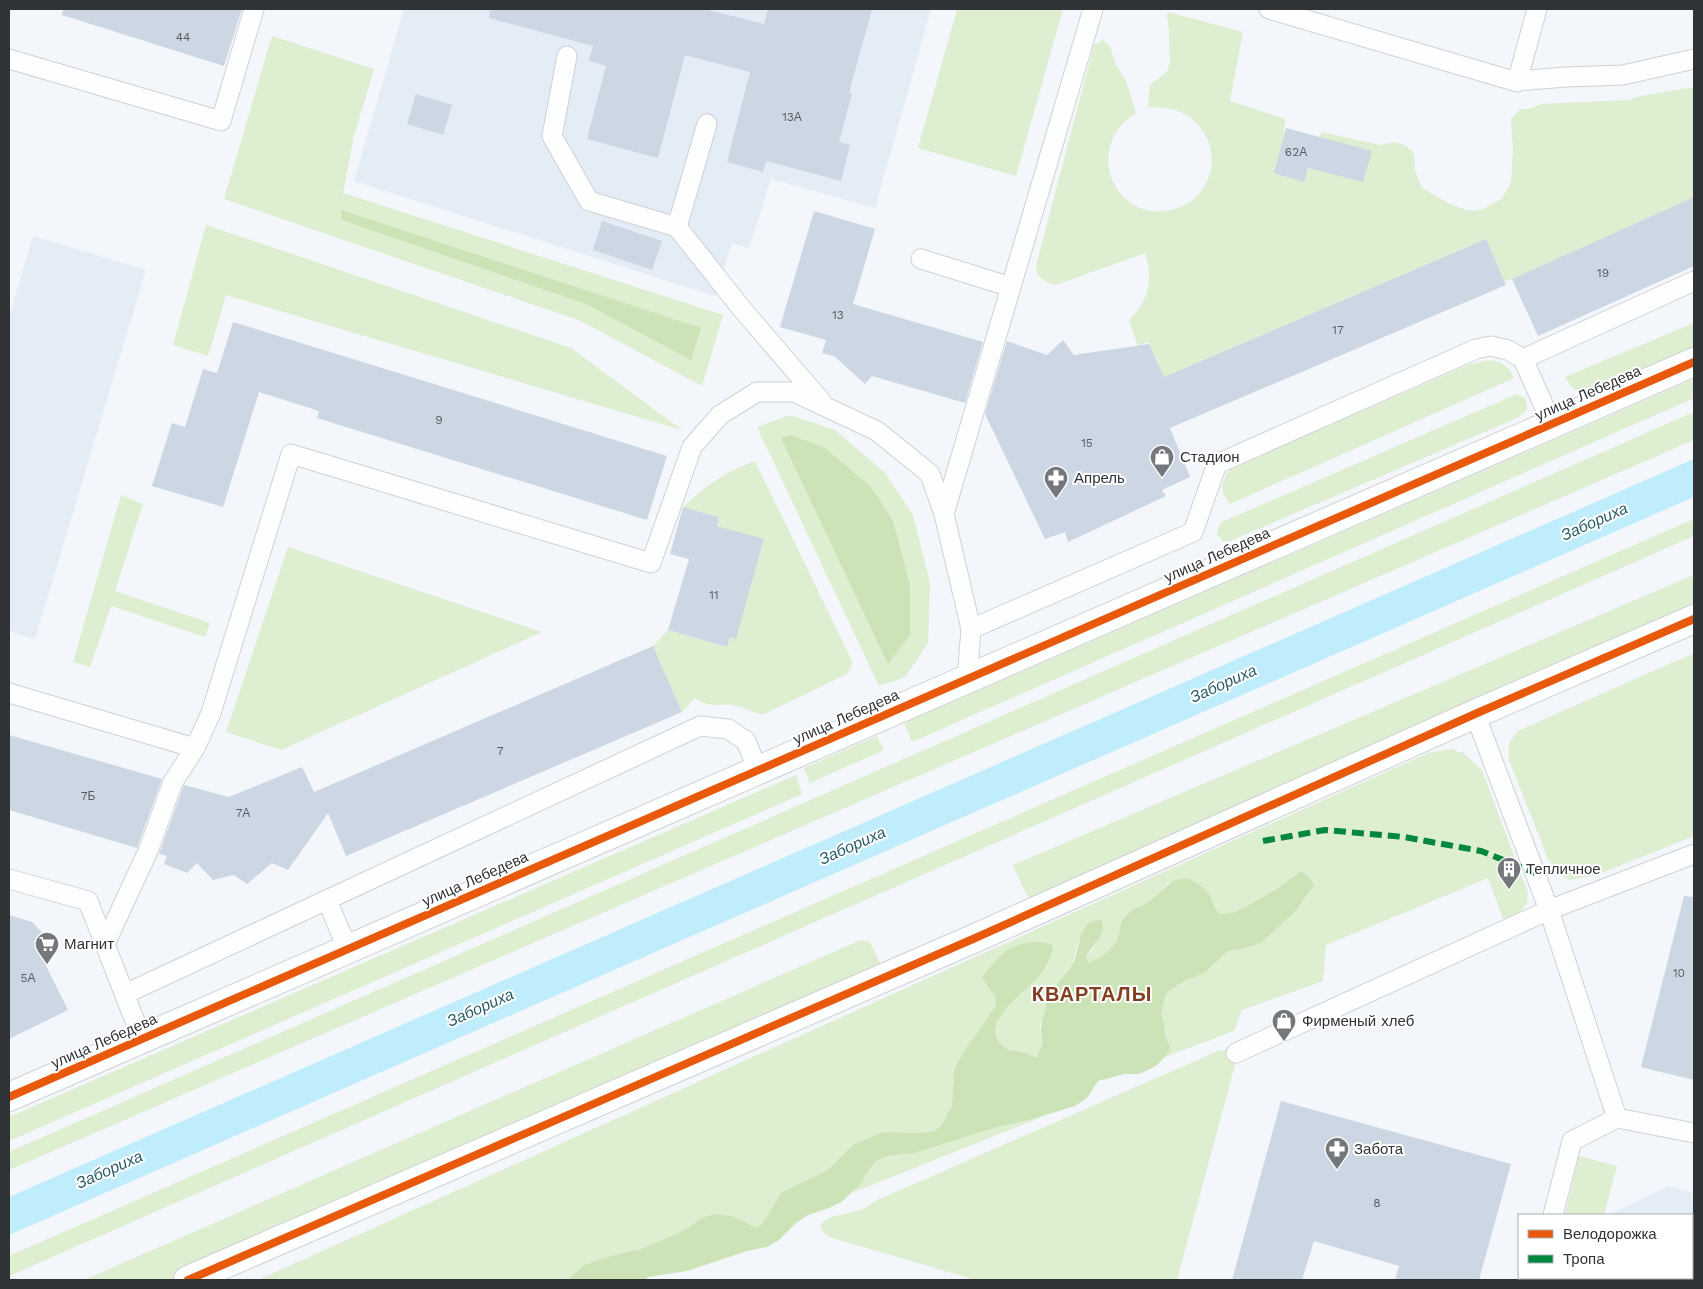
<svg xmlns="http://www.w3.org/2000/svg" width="1703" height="1289" font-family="'Work Sans',sans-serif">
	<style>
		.built { fill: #e4ecf6 }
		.green { fill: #deeed0 }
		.forest { fill: #cce3b7 }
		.water { fill: #bfedfc }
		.building { fill: #ccd7e3 }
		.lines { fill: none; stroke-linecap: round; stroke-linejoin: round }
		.lane-casing { stroke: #cfd1d4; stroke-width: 21 }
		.street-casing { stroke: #cfd1d4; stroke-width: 30 }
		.lane { stroke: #fdfefe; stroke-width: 19 }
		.street { stroke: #fdfefe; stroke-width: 28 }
		.quiet { stroke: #00873e; stroke-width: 6; stroke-dasharray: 12 6; stroke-linecap: butt }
		.cycleway-casing { stroke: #fff; stroke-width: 11 }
		.cycleway { stroke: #e8590c; stroke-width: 8 }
		.labels { text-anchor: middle; stroke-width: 4; stroke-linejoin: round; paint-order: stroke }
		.number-label { font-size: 12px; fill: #575c61 }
		.street-label { font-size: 15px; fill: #303336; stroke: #fff }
		.poi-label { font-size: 15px; fill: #303336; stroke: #fff; text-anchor: start }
		.water-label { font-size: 16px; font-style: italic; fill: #2a5d6b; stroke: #fff }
		.district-label { font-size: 20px; font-weight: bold; letter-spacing: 1px; fill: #824023; stroke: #fff }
	</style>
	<rect width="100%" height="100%" fill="#f3f6fa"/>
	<!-- built -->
	<g class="built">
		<polygon points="404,9 931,9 875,208 771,179 749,248 732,243 715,296 354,181"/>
		<polygon points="33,236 146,270 35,639 9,631 9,317"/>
		<polygon points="1669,1186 1694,1193 1694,1280 1591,1280 1591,1278 1692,1278 1692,1215 1608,1215"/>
	</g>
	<!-- green -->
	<g class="green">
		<polygon points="957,9 1063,9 1016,176 918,148"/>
		<path d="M1168 12 1243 32 1230 101 1285 119 1283 144 1317 150 1321 132 1381 145C1395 140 1404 142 1414 153L1415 171 1422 188 1446 202 1463 209 1473 211 1483 209 1501 199 1511 183 1513 151 1511 119 1521 109H1528L1542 104 1628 100 1641 96 1694 87V197L1512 279 1504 281 1486 239 1164 377 1148 342 1138 346 1129 320C1149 301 1154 279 1145 253L1056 285 1047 282 1038 276 1036 266 1094 45 1103 40 1110 46 1116 65 1126 81 1136 113C1079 149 1118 229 1178 208 1192 203 1204 191 1209 176 1219 147 1201 116 1171 109 1163 107 1156 108 1148 107L1150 85 1167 72 1170 62 1169 29 1167 17Z"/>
		<polygon points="272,36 374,69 354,136 343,193 723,315 702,386 581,321 224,199"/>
		<polygon points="206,225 571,348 682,430 226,295 208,356 173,345"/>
		<path d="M1694 323V349L1593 394C1579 393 1572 390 1565 377Z"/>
		<path d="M1490 360C1503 362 1509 367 1514 378L1230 504C1219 492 1221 481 1230 469L1470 364Z"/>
		<polygon points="1694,379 1694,398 912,742 904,723"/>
		<polygon points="1517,394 1526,399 1527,410 1517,418 1230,541 1224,542 1217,535 1218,528 1222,522"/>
		<polygon points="1694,412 1694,440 9,1170 9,1152"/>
		<polygon points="790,415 835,430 885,473 913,515 930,583 928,643 905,677 879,686 757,427"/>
		<path d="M755 461 853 663 847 674 764 714C753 714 747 708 737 706 720 701 714 711 695 698L682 712 653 646 668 630 726 647 730 637 736 638 764 540 717 526 719 517 683 507C703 487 728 470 755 461Z"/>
		<polygon points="121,495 143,504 115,591 210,623 205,637 111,606 90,667 73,662"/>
		<polygon points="1694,519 1694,536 9,1276 9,1256"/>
		<polygon points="288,547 542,632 281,750 226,732"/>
		<polygon points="1694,575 1694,609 1030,899 1025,892 1013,865"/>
		<polygon points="1694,653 1694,836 1599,874 1570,880 1558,874 1548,859 1509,760 1509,743 1518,731"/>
		<polygon points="877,736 884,750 810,783 804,768"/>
		<path d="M1451 749 1463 753 1482 770 1528 893 1527 903 1515 919 1503 918 1488 878 1326 945 1323 981 1242 1010 1234 1031 1165 1057 1169 1052 1168 1040 1165 1035 1164 1022 1161 1015 1165 996 1169 991 1184 981 1197 976 1209 969 1228 951 1242 949 1261 943 1295 912 1308 895 1311 879 1301 871 1277 889 1249 905 1235 912 1220 914 1214 908 1210 895 1195 882 1168 883C1162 889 1156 898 1148 902 1140 907 1131 908 1124 916 1118 923 1121 929 1119 938 1115 949 1099 958 1089 963L1086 958 1103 933 1079 938 1073 962 1049 996 1040 1026V1034L1043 1043 1036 1058C1032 1056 1027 1053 1022 1052 1017 1050 1012 1052 1007 1049 970 1026 1027 992 1040 974 1044 969 1047 963 1050 957 1040 955 1024 948 1015 948 1000 948 991 974 987 985L996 998V1005L965 1050 956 1065 954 1072 952 1106 940 1127 934 1131 919 1133 884 1132 854 1144 831 1167 824 1172 782 1192 762 1224 757 1228 731 1216 717 1214 703 1217 683 1231 641 1249 614 1255 584 1265 568 1280H258L1428 753Z"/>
		<polygon points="796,775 802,794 9,1141 9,1117"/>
		<polygon points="861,940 870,942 885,973 188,1280 84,1280"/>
		<path d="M1226 1050C1233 1054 1236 1057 1235 1065L1177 1280H976L829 1237 823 1232 820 1225C833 1210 859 1217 873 1202L1218 1051Z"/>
		<polygon points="1044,1116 852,1193 862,1183 864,1177 871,1166 875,1162 887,1156 915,1153 994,1128"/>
		<polygon points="1579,1156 1617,1166 1604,1215 1565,1215"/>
	</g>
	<!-- forest -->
	<g class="forest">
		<polygon points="341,210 701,328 691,360 586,304 342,220"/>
		<polygon points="791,435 825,448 871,487 893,521 910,585 910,635 888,664 781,438"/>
		<path d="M1301 871 1311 879 1314 885 1295 912 1261 943 1242 949 1228 951 1203 974 1184 981 1169 991 1165 996 1161 1015 1164 1022 1165 1035 1170 1046 1169 1052 1161 1061 1156 1066 1139 1074H1125L1098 1081 1087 1098 1075 1106 1036 1118 994 1128 915 1153 887 1156 875 1162 864 1177 862 1183 841 1202 829 1208 808 1215 796 1223 778 1241 767 1247 747 1251 687 1271 648 1277 645 1280H568L584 1265 614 1255 641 1249 683 1231 703 1217 717 1214 732 1216 757 1228 762 1224 782 1192 824 1172 831 1167 854 1144 884 1132 919 1133 934 1131 940 1127 952 1106 954 1072 956 1065 965 1050 996 1005V998L982 978C988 970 1001 953 1009 949 1021 943 1040 939 1052 945L1053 951C1049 959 1046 968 1040 975 1026 993 971 1026 1007 1049 1012 1052 1017 1050 1022 1052 1027 1053 1031 1056 1036 1058L1043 1043C1039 1031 1041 1025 1044 1014 1046 1008 1046 1001 1049 995 1056 983 1068 973 1074 961 1081 945 1077 921 1101 920 1109 936 1091 944 1086 958L1089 963C1099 958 1114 950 1118 938 1121 931 1118 924 1124 917 1131 908 1141 907 1150 901 1164 891 1174 870 1195 882 1200 885 1206 890 1209 894 1214 902 1212 906 1220 914L1235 912 1249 905 1277 889Z"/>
	</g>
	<!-- water -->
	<polygon class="water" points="1694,459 1694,497 9,1235 9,1197"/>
	<!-- building -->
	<g class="building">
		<polygon points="63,9 242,9 224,66 62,15"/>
		<polygon points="490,9 704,9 764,24 768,9 872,9 849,93 852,94 839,142 850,145 841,181 766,161 763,172 727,162 750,72 685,55 658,158 587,139 606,66 589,61 593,46 489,18"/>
		<polygon points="416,94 452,105 443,135 407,124"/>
		<polygon points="1286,128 1372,151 1363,182 1308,168 1304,182 1274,173"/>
		<polygon points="1694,197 1694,266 1538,336 1512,279"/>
		<polygon points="814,211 875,229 853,304 983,342 965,403 872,376 865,384 834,356 822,353 826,340 780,327"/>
		<polygon points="602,221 662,241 652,270 593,250"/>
		<polygon points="1486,239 1506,285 1170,428 1190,477 1162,490 1166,496 1068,542 1065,532 1045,539 985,414 1007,341 1047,355 1063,340 1074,355 1149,344 1164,377"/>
		<polygon points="233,322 667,456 647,520 317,418 319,411 259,392 223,507 152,486 172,423 185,427 203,369 217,373"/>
		<polygon points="683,507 719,517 717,526 764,539 736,639 730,637 727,647 668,630 689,559 670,554"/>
		<polygon points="653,646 682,712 346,856 328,813 288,870 272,863 247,884 234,875 213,880 197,863 187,873 164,864 167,856 159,854 184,785 229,797 302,767 314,792"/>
		<polygon points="9,735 162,779 137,848 9,810"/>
		<polygon points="1684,896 1694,897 1694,1080 1641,1067"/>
		<polygon points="9,915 32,922 54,945 46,966 68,1010 9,1039"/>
		<polygon points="1281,1101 1511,1164 1479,1280 1395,1280 1399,1266 1314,1241 1302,1280 1232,1280"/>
	</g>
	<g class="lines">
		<defs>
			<g id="lane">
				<polyline points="1269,9 1517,82 1537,9"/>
				<polyline points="567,56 552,136 589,201 677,227 742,309 821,401"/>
				<polyline points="9,59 221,121 254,9"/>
				<polyline points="1517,81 1566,77 1623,75 1694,59"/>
				<polyline points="677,227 707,124"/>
				<polyline points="921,259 1011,287"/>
				<polyline points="1523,359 1694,281"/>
				<polyline points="944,514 1093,9"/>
				<polyline points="971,629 1193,532 1217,464 1476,349 1491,346 1508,350 1523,359 1552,424"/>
				<polyline points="9,693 195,748"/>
				<polyline points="1475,714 1549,910 1617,1118 1694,1133"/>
				<polyline points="9,879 88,901 142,1039"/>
				<polyline points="327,900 348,950"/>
				<polyline points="105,944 148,851 173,782 195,748 211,713 291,454 651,563 692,447 720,415 757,392 794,392 877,431 930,474 944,514 971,629 967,679"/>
				<polyline points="125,994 700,726 728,729 746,741 758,771"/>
				<polyline points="1236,1053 1549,910 1694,854"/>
				<polyline points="1553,1215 1572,1141 1617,1118"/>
				<polyline points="1537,1280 1538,1278"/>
			</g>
			<g id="street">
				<polyline points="9,1097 1694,362"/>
				<polyline points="188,1280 973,939 1475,714 1694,619"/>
			</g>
		</defs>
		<!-- lane casing -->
		<use href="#lane" class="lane-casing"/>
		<!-- street casing -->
		<use href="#street" class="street-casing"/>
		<!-- lane -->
		<use href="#lane" class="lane"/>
		<!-- street -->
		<use href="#street" class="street"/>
		<!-- quiet -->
		<polyline class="quiet" points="1263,841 1325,830 1404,837 1481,851 1535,873"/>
		<defs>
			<g id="cycleway">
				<polyline points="9,1097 1694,362"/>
				<polyline points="188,1280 973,939 1475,714 1694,619"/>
			</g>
		</defs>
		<!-- cycleway casing -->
		<use href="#cycleway" class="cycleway-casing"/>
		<!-- cycleway -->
		<use href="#cycleway" class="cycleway"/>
	</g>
	<!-- icons -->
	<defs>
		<symbol id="shop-pin" viewBox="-11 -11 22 30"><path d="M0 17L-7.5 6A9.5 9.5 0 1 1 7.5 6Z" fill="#74777b" stroke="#fff"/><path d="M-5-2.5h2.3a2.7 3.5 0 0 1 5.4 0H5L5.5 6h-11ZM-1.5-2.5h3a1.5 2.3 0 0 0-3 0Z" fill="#fff"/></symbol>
		<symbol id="pharmacy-pin" viewBox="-11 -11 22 30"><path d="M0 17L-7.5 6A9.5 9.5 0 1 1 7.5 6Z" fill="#74777b" stroke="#fff"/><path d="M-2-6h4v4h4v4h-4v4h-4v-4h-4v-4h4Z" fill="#fff"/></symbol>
		<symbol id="building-pin" viewBox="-11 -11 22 30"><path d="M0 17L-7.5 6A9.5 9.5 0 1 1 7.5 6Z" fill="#74777b" stroke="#fff"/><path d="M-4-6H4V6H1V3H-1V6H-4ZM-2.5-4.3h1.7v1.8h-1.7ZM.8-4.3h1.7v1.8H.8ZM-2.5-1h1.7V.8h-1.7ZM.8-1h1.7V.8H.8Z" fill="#fff"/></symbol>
		<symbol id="supermarket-pin" viewBox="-11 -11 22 30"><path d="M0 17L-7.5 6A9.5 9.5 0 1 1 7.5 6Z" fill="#74777b" stroke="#fff"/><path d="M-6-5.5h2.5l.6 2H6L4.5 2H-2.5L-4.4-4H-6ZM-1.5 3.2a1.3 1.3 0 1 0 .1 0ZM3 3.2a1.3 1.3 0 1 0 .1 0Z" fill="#fff"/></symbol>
	</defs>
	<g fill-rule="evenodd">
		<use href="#shop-pin" x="1148" y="443" width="28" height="38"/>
		<use href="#pharmacy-pin" x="1042" y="464" width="28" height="38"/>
		<use href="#building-pin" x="1495" y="855" width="28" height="38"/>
		<use href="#supermarket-pin" x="33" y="930" width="28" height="38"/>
		<use href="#shop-pin" x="1270" y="1007" width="28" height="38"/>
		<use href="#pharmacy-pin" x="1323" y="1135" width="28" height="38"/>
	</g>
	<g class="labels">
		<!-- number labels -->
		<g class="number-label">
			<text x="183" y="41">44</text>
			<text x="792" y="121">13А</text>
			<text x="1296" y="156">62А</text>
			<text x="1603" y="277">19</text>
			<text x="838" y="319">13</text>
			<text x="1338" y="334">17</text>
			<text x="439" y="424">9</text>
			<text x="1087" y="447">15</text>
			<text x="714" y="599">11</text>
			<text x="500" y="755">7</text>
			<text x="88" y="800">7Б</text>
			<text x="243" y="817">7А</text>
			<text x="1679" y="977">10</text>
			<text x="28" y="982">5А</text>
			<text x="1377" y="1207">8</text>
		</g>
		<!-- street labels -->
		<g class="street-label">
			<text transform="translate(1588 393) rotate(-24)" y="5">улица Лебедева</text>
			<text transform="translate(1217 555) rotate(-24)" y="5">улица Лебедева</text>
			<text transform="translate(846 717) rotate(-24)" y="5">улица Лебедева</text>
			<text transform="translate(475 879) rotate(-24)" y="5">улица Лебедева</text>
			<text transform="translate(104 1041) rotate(-24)" y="5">улица Лебедева</text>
		</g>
		<!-- poi labels -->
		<g class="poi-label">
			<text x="1180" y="462">Стадион</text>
			<text x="1074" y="483">Апрель</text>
			<text x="1526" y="874">Тепличное</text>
			<text x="64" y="949">Магнит</text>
			<text x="1302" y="1026">Фирменый хлеб</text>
			<text x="1354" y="1154">Забота</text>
		</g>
		<!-- water labels -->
		<g class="water-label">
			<text transform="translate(1594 521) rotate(-24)" y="6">Забориха</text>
			<text transform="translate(1223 683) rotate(-24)" y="6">Забориха</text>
			<text transform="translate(852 845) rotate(-24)" y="6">Забориха</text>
			<text transform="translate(480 1007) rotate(-24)" y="6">Забориха</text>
			<text transform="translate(109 1169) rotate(-24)" y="6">Забориха</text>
		</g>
		<!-- district labels -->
		<g class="district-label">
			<text x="1092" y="1001">КВАРТАЛЫ</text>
		</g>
	</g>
	<!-- border -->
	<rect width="1703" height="1289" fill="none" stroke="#303336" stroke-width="20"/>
	<!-- legend -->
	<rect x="1518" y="1214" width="175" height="65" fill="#ffffff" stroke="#acadaf"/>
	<rect x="1528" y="1230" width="25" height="8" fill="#e8590c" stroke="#acadaf"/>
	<text x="1563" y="1239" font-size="15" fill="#303336">Велодорожка</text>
	<rect x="1528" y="1255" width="25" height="8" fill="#00873e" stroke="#acadaf"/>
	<text x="1563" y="1264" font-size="15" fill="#303336">Тропа</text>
</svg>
